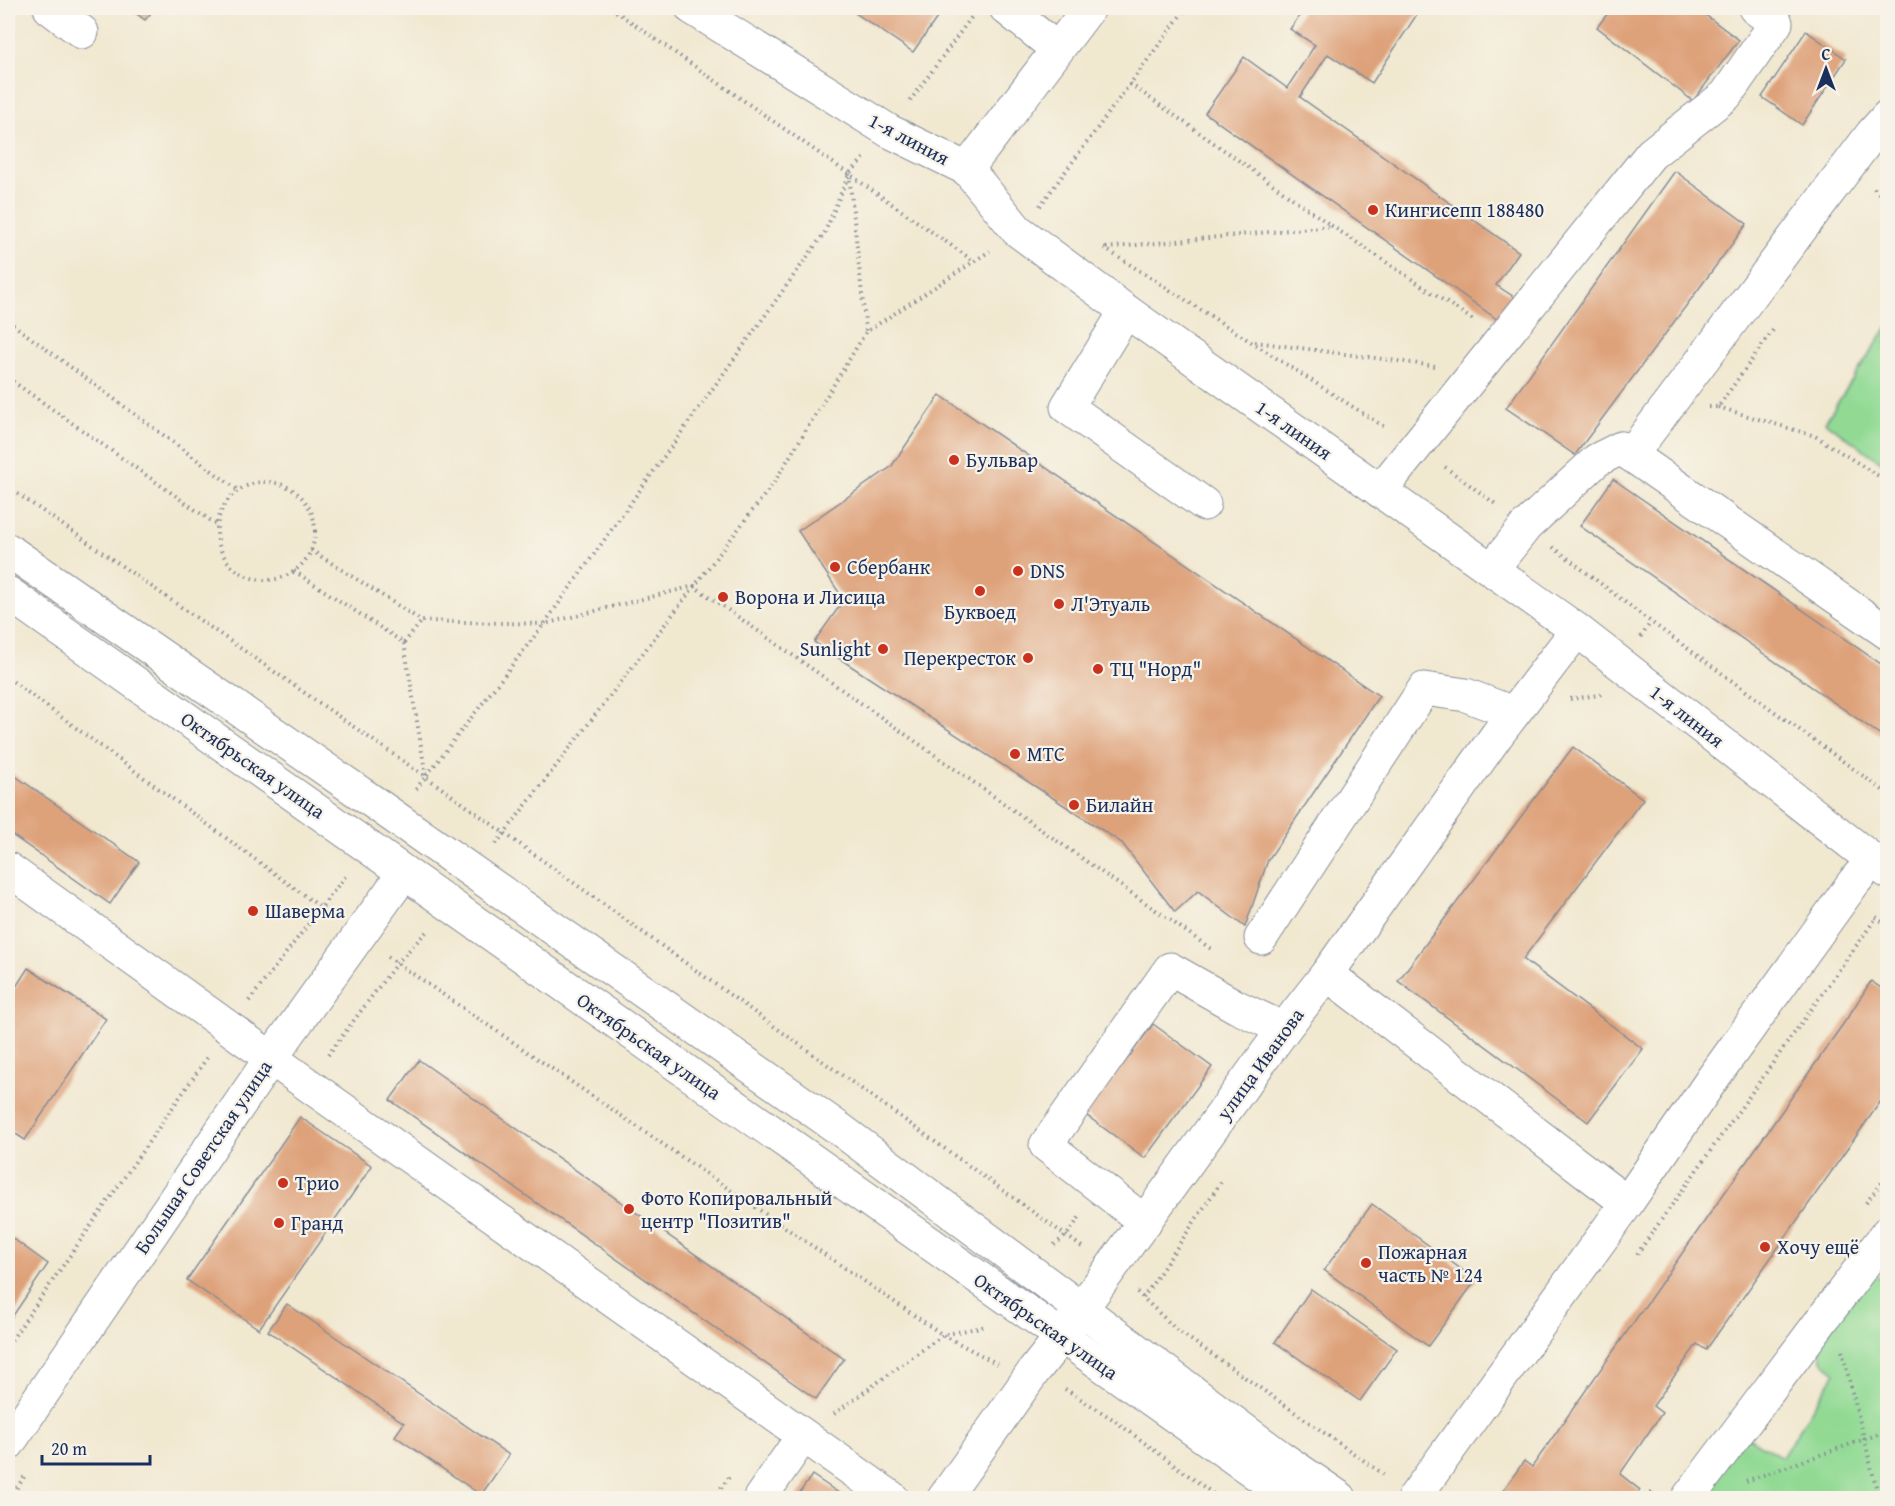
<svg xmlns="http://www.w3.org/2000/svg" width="1895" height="1506" font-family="'Gentium Book Plus',serif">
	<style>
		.green { fill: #92da94; stroke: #568479; stroke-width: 1.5 }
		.building { fill: #dea27a }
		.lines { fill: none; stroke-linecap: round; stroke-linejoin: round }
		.minor-casing { stroke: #868c97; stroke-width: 35 }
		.path { stroke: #868c97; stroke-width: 4; stroke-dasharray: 1.5 4.5; stroke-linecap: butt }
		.minor { stroke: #fff; stroke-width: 33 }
		.poi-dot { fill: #c8321e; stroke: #f7f3e8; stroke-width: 2 }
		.labels { text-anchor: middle; stroke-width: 4.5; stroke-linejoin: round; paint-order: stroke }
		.street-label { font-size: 20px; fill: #1b2f5e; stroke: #f7f3e8 }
		.poi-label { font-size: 20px; fill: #1b2f5e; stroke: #f7f3e8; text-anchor: start }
	</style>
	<rect width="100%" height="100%" fill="#f7f3e8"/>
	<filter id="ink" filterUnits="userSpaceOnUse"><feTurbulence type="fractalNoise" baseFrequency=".0167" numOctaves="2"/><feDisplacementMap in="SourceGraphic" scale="12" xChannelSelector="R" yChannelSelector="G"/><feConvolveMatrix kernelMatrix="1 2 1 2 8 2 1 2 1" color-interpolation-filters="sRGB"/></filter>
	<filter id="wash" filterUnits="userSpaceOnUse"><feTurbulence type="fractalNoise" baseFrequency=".008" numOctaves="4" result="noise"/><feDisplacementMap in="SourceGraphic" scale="24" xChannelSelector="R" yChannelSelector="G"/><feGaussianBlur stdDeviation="1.35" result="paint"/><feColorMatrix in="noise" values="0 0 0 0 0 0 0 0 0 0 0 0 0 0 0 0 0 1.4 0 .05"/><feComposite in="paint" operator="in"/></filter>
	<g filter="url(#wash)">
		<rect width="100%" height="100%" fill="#f1e8d0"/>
		<!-- green -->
		<g class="green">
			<polygon points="1887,327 1887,466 1825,422"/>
			<polygon points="1874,1273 1887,1283 1887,1498 1688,1498 1738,1432 1782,1457 1835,1373 1822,1360 1820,1340"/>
		</g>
		<g id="blocks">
			<!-- building -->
			<g class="building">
				<polygon points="129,8 155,8 145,20"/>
				<polygon points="848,8 944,8 913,52"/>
				<polygon points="1305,8 1421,8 1372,83 1328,54 1300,97 1519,252 1496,285 1517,299 1501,322 1205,113 1244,57 1287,88 1315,45 1290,29"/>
				<polygon points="1612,8 1696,8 1739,40 1693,101 1597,27"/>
				<polygon points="1806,31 1846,59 1802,125 1762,97"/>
				<polygon points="1675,171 1747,224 1575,455 1506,408"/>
				<polygon points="940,395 1379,696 1268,860 1245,927 1198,891 1175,912 1122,843 814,642 844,600 798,531 891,467"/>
				<polygon points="1613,479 1888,669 1888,740 1580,526"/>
				<polygon points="1573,747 1643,799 1523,959 1643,1049 1588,1122 1398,981"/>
				<polygon points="8,771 139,862 110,904 8,832"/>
				<polygon points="28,968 106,1019 25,1140 8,1129 8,999"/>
				<polygon points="1871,981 1888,993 1888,1091 1706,1350 1697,1344 1653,1406 1662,1413 1620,1474 1640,1490 1634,1498 1501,1498 1502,1492 1524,1461 1532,1467 1848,1017"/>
				<polygon points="1153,1024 1212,1067 1145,1158 1086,1115"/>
				<polygon points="419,1060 844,1359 816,1399 390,1100"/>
				<polygon points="300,1117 372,1166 259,1329 187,1280"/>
				<polygon points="1372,1204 1476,1280 1428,1346 1324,1270"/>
				<polygon points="8,1235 48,1264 8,1323"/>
				<polygon points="1311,1289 1397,1349 1360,1401 1275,1342"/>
				<polygon points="287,1304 509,1455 481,1495 395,1436 404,1423 268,1331"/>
				<polygon points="812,1475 846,1498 796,1498"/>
			</g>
		</g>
	</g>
	<g filter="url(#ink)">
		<use href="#blocks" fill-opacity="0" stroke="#868c97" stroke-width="1.5"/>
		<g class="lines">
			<defs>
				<g id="minor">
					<polyline points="50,8 82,32"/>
					<polyline points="692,8 889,131 967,169 1017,230 1126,311 1577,630 1888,872"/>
					<polyline points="1006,8 1057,49"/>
					<polyline points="967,169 1089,8"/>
					<polyline points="1126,311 1067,407 1204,504"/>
					<polyline points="1631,455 1872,134 1888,116"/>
					<polyline points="1380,491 1651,154 1726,95 1776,23 1755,8"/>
					<polyline points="8,550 376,804 841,1130 1280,1457 1340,1498"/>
					<polyline points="1492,569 1526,526 1597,460 1621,448 1888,633"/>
					<polyline points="8,593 1291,1498"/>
					<polyline points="8,869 307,1084 892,1498"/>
					<polyline points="1261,938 1424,689 1466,695 1513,713"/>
					<polyline points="1327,974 1627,1203"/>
					<polyline points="1145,1222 1046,1145 1170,969 1237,1007 1284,1029"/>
					<polyline points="8,1444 271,1058 404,873"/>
					<polyline points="760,1498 803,1436"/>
					<polyline points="944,1498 1034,1371 1061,1337 1284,1029 1327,974 1497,735 1577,630"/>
					<polyline points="1414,1498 1627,1203 1713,1078 1854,882 1872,861"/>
					<polyline points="1688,1498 1888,1232"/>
				</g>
			</defs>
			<!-- minor casing -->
			<use href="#minor" class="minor-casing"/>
			<!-- path -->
			<g class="path">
				<polyline points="611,8 975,262"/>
				<polyline points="1130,84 1332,226 1473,320"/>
				<polyline points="910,101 973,15"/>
				<polyline points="849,174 866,331"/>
				<polyline points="1874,188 1888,203"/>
				<polyline points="1040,206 1186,8"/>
				<polyline points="1104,248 1386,428"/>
				<polyline points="1106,248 1331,226"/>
				<polyline points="8,321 238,490"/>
				<polyline points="1255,342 1435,366"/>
				<polyline points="8,378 217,525"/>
				<polyline points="1709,407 1718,407 1773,330"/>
				<polyline points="1718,407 1815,436 1888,482"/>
				<polyline points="1445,467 1497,505"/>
				<circle cx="266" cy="531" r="49"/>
				<polyline points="8,487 426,777 1082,1247"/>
				<polyline points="1553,547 1651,622 1888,794"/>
				<polyline points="311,550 422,621 544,624 694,586 1214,951"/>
				<polyline points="294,571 404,643 426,776"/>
				<polyline points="1641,637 1651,622"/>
				<polyline points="404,643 422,621"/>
				<polyline points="8,678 331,915"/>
				<polyline points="1570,699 1599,695 1601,694"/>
				<polyline points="416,789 544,624 825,232 849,174 866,156"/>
				<polyline points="496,844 773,484 866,332 990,251"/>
				<polyline points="1876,917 1888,926"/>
				<polyline points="388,957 943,1335 998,1364"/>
				<polyline points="249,1001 347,874"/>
				<polyline points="328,1055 396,964 428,930"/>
				<polyline points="1866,1203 1888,1175"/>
				<polyline points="1054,1245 1067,1235 1081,1215"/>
				<polyline points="1637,1254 1876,918"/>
				<polyline points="1137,1292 1177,1330 1386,1476"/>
				<polyline points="1143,1298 1223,1179"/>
				<polyline points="8,1345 209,1055"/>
				<polyline points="1842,1351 1879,1498"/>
				<polyline points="1065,1389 1111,1418 1219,1498"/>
				<polyline points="834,1414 943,1335 986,1326"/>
				<polyline points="1746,1481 1888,1431"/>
				<polyline points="10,1498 26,1474"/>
				<polyline points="714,1498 729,1477"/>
				<polyline points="1647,1498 1653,1491"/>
			</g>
			<!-- minor -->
			<use href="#minor" class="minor"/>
		</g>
	</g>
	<!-- markers -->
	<g class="poi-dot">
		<circle cx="1373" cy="210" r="6"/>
		<circle cx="954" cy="460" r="6"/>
		<circle cx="835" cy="567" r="6"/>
		<circle cx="1018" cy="571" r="6"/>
		<circle cx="980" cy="591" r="6"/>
		<circle cx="723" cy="597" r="6"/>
		<circle cx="1059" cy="604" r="6"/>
		<circle cx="883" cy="649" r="6"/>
		<circle cx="1028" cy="658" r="6"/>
		<circle cx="1098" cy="669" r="6"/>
		<circle cx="1015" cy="754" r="6"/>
		<circle cx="1074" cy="805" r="6"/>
		<circle cx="253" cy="911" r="6"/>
		<circle cx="283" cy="1183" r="6"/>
		<circle cx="629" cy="1209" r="6"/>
		<circle cx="279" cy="1223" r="6"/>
		<circle cx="1765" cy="1247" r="6"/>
		<circle cx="1366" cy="1263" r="6"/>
	</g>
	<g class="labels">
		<!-- street labels -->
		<g class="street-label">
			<text transform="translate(909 139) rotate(28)" y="7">1-я линия</text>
			<text transform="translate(1294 430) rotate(35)" y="7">1-я линия</text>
			<text transform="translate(1687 716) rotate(38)" y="7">1-я линия</text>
			<text transform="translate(253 765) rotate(35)" y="7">Октябрьская улица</text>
			<text transform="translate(649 1046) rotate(35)" y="7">Октябрьская улица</text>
			<text transform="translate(1260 1064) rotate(-54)" y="7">улица Иванова</text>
			<text transform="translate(203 1157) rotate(-56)" y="7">Большая Советская улица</text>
			<text transform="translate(1046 1326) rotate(35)" y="7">Октябрьская улица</text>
		</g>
		<!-- poi labels -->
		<g class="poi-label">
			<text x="1385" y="217">Кингисепп 188480</text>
			<text x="966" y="467">Бульвар</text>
			<text x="847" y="574">Сбербанк</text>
			<text x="1030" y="578">DNS</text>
			<text x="735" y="604">Ворона и Лисица</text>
			<text x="1071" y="611">Л'Этуаль</text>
			<text x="980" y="619" text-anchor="middle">Буквоед</text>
			<text x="871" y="656" text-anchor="end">Sunlight</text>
			<text x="1016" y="665" text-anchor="end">Перекресток</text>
			<text x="1110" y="676">ТЦ "Норд"</text>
			<text x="1027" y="761">МТС</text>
			<text x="1086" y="812">Билайн</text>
			<text x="265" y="918">Шаверма</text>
			<text x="295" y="1190">Трио</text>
			<text x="641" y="1205">Фото Копировальный<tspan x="641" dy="23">центр "Позитив"</tspan></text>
			<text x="291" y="1230">Гранд</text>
			<text x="1777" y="1254">Хочу ещё</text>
			<text x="1378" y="1259">Пожарная<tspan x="1378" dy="23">часть № 124</tspan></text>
		</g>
	</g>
	<!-- margin -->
	<rect width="1895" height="1506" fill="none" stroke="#f7f3e8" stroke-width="30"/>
	<!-- north arrow -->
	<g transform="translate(1826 69)" stroke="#f7f3e8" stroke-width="4.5" paint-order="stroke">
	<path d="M0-4.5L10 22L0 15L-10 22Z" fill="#1b2f5e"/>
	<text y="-9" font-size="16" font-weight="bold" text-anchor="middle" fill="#1b2f5e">С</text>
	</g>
	<!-- scale -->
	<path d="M42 1455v9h108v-9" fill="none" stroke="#1b2f5e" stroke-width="3"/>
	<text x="51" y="1455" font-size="18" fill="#1b2f5e" stroke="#f7f3e8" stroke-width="4.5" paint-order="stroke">20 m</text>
</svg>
